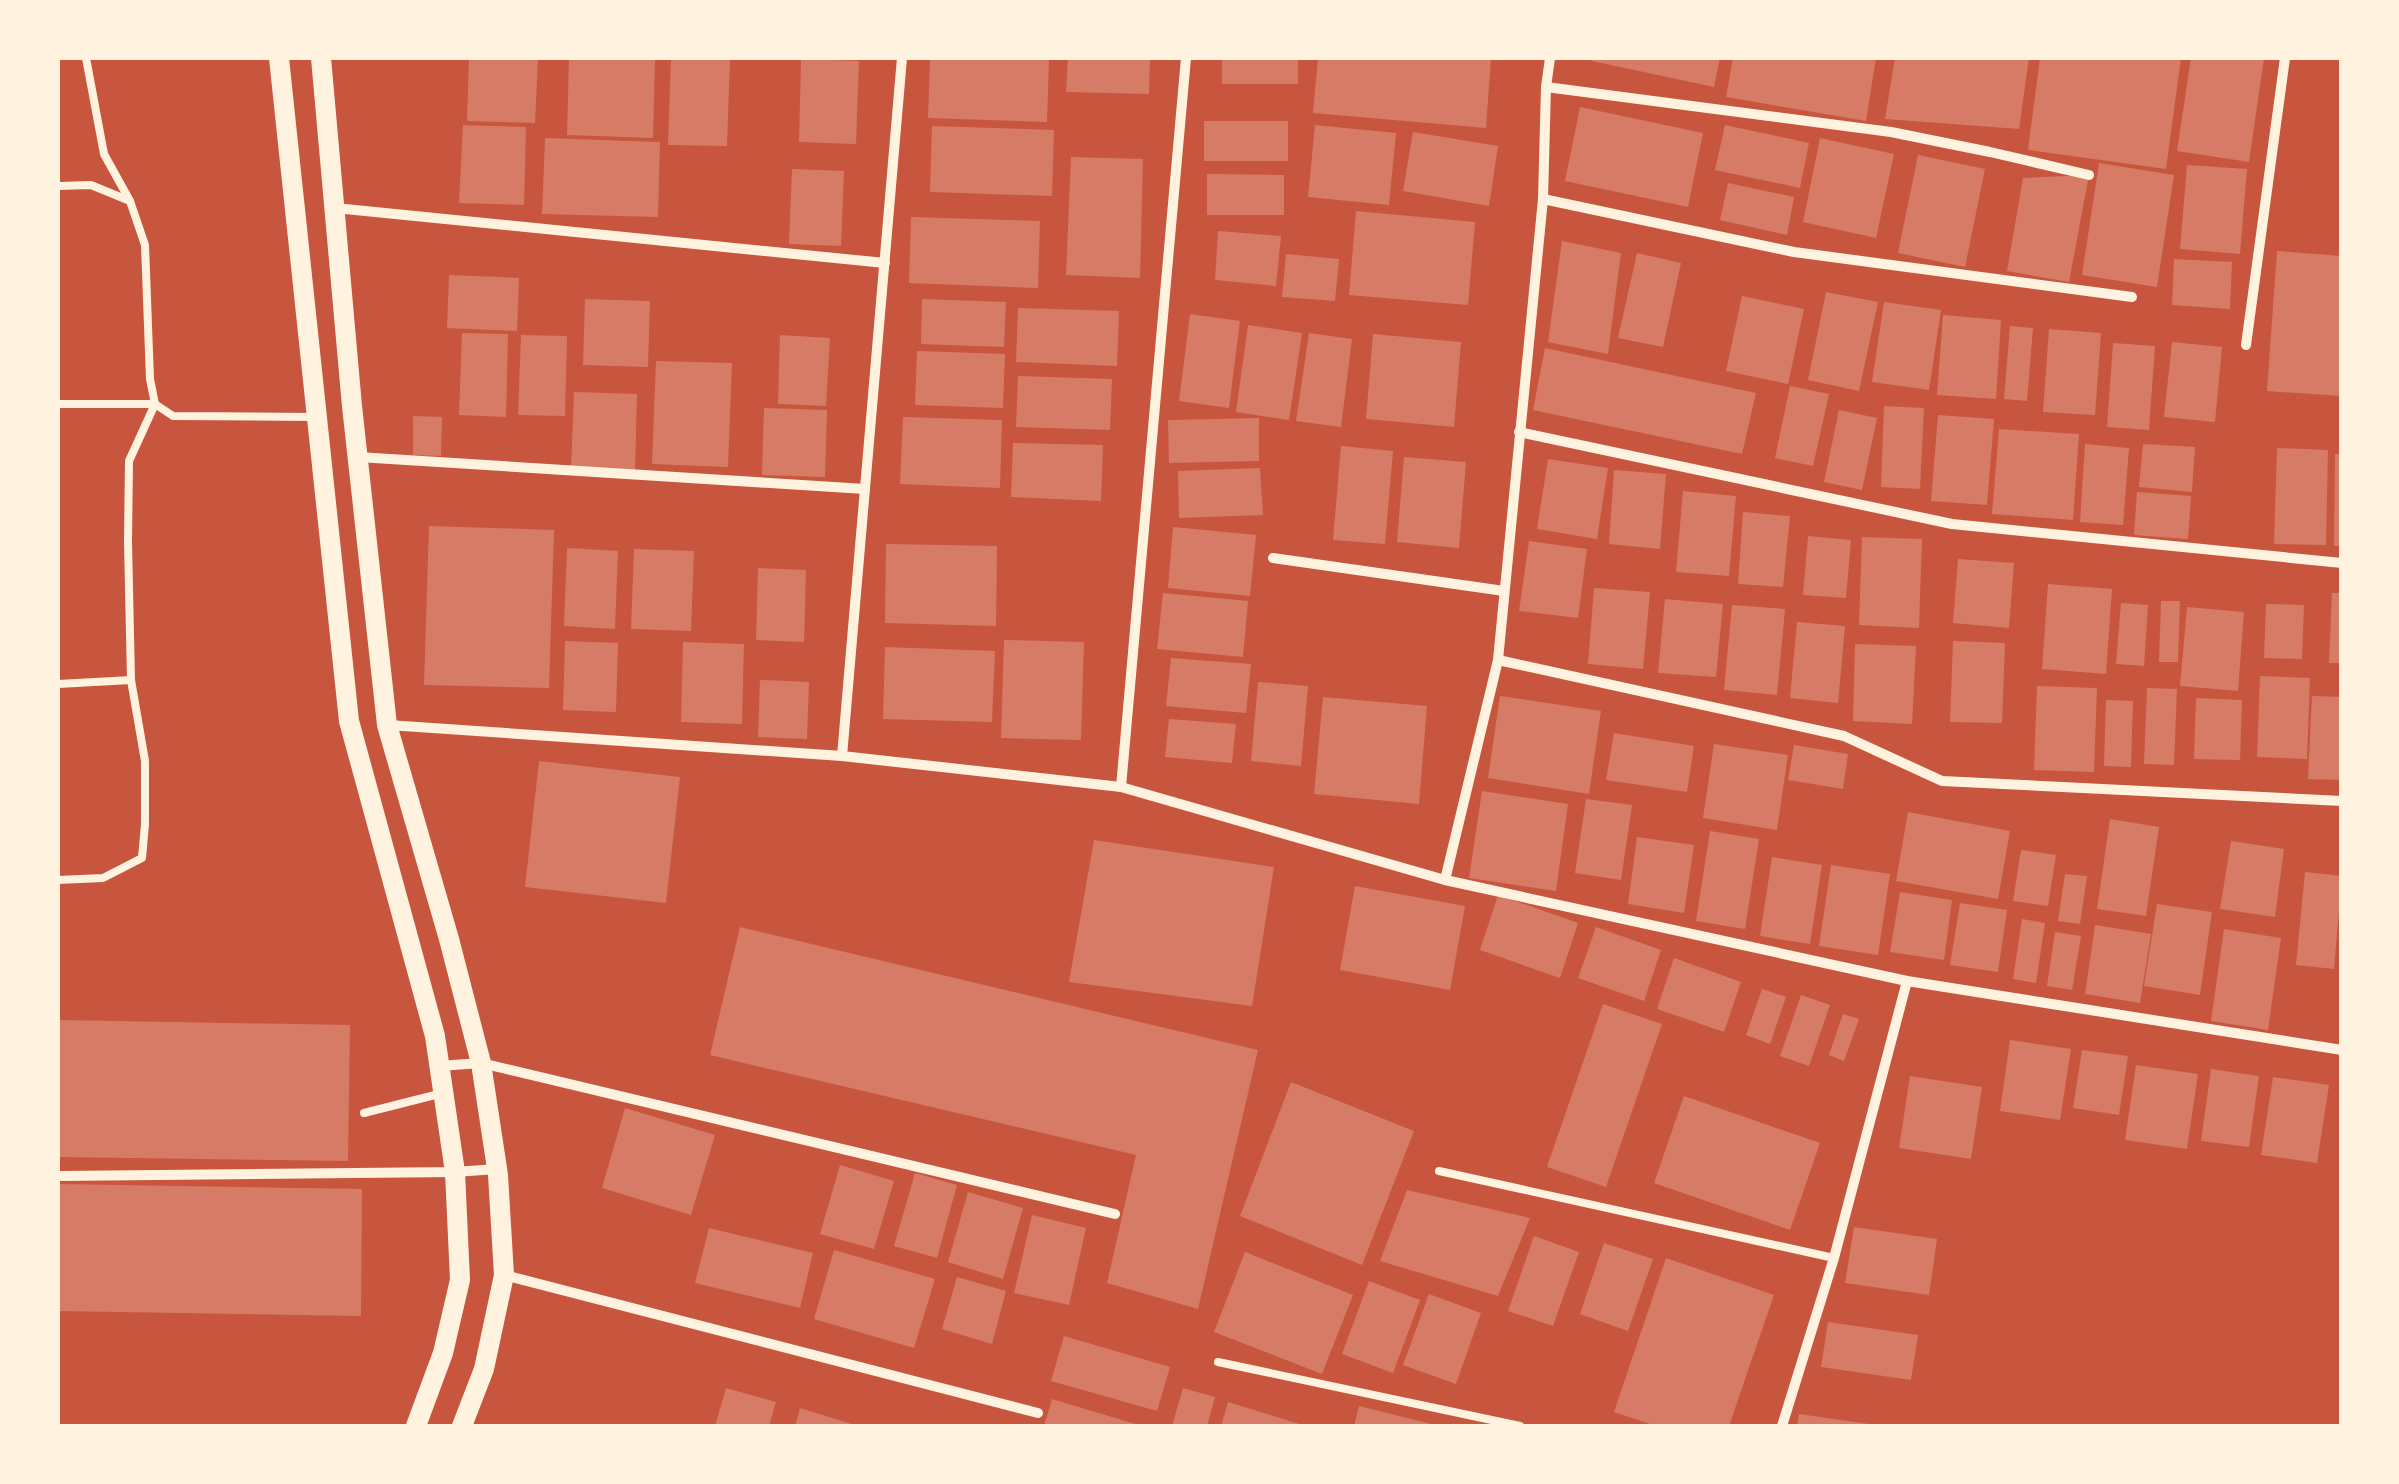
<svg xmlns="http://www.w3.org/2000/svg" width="2399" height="1484" font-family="'PT Sans Narrow',sans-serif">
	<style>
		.building { fill: #d67c66 }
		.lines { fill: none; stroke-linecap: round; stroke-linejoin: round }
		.service { stroke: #fff3e0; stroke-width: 8 }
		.minor { stroke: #fff3e0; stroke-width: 10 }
		.secondary { stroke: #fff3e0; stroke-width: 20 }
	</style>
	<rect width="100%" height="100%" fill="#c8553d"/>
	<!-- building -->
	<g class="building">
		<polygon points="469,58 538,58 535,123 467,121"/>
		<polygon points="569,58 655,58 653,138 567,135"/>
		<polygon points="671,58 730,58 727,146 668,145"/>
		<polygon points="930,58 1049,58 1047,122 928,118"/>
		<polygon points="1068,58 1150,58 1149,94 1066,92"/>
		<rect x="1222" y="58" width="76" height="26"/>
		<polygon points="1318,58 1491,58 1486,128 1313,113"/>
		<polygon points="1592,58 1720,58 1714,87 1592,61"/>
		<polygon points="1733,58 1876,58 1866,121 1726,97"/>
		<polygon points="1895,58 2029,58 2019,129 1885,119"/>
		<polygon points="2040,58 2181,58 2166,169 2028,150"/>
		<polygon points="2191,58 2264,58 2249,162 2177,151"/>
		<polygon points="801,59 859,61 856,144 799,142"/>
		<polygon points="1580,107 1703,133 1688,207 1565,181"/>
		<rect x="1204" y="121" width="84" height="40"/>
		<polygon points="463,125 526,127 524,205 459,203"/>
		<polygon points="1315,125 1396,133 1389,205 1308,197"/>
		<polygon points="1725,125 1809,143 1800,188 1715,170"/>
		<polygon points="932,126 1054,130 1052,196 930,192"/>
		<polygon points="1413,132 1498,146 1489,206 1403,191"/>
		<polygon points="545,138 660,142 658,217 542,214"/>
		<polygon points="1820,138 1894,154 1876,238 1803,222"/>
		<polygon points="1918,155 1985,169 1965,267 1898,253"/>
		<polygon points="1071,157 1143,159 1140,278 1066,275"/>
		<polygon points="2099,163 2174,175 2157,287 2082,275"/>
		<polygon points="2187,165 2247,169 2240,254 2180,249"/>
		<polygon points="792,169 844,171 841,246 789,244"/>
		<polygon points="1207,174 1284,175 1284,215 1207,215"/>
		<polygon points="2089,175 2069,282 2007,271 2023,178"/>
		<polygon points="1728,183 1794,197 1787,235 1720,220"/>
		<polygon points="1356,211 1475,222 1468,305 1349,295"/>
		<polygon points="911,217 1040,221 1038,288 909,283"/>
		<polygon points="1218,231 1281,236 1276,286 1215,280"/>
		<polygon points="1562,241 1621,253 1608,354 1548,342"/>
		<polygon points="2277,251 2342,256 2342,396 2267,391"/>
		<polygon points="1637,253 1681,263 1663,347 1618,338"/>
		<polygon points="1286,254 1339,259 1335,301 1282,297"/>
		<polygon points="2174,259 2232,262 2230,309 2172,305"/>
		<polygon points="449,275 519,278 517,331 447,328"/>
		<polygon points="1826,292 1878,302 1859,391 1808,380"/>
		<polygon points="1742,296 1804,309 1788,384 1726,371"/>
		<polygon points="585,299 650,301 648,367 583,365"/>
		<polygon points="922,299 1006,302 1004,347 921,344"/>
		<polygon points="1884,302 1941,310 1929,390 1872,382"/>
		<polygon points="1018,308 1119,311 1117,366 1016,362"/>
		<polygon points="1190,314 1240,321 1229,408 1179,401"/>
		<polygon points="1943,315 2001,320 1996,399 1937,395"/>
		<polygon points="1248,325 1302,333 1289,420 1236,412"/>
		<polygon points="2010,326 2033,328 2027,401 2004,399"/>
		<polygon points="2049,329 2101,333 2095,415 2043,412"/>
		<polygon points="462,333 508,334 506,417 459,415"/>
		<polygon points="1309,333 1352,339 1341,427 1296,421"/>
		<polygon points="1373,334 1461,342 1454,427 1366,419"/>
		<polygon points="521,335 567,336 565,416 518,415"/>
		<polygon points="780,335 830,338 826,406 778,404"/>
		<polygon points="2172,342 2222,347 2215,422 2164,417"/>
		<polygon points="2113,343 2155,346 2149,430 2107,427"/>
		<polygon points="1545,348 1756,393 1742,454 1533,410"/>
		<polygon points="917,351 1005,354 1003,408 915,405"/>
		<polygon points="656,361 732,363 728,467 652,464"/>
		<polygon points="1018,376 1112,379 1110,430 1016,427"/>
		<polygon points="1790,386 1829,394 1813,466 1775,458"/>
		<polygon points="574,392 637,394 635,472 571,470"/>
		<polygon points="1884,406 1924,408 1920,489 1881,487"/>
		<polygon points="764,408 827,410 825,477 762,475"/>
		<polygon points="1839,410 1877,418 1862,490 1824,482"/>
		<polygon points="1938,415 1994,419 1987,505 1931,501"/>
		<polygon points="413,416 442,417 441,456 413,455"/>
		<polygon points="903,417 1002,420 1000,488 900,484"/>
		<polygon points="1259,418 1259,461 1169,463 1168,420"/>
		<polygon points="1999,429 2079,434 2073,520 1992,514"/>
		<polygon points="1013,443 1103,445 1101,501 1011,497"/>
		<polygon points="2085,444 2129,448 2123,525 2080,522"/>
		<polygon points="2143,444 2195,447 2192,492 2139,487"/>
		<polygon points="1341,446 1393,451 1385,544 1333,540"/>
		<polygon points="2277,448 2328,450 2326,545 2274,544"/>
		<polygon points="2335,454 2342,454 2342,546 2334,546"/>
		<polygon points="1404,457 1466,462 1459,548 1397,542"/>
		<polygon points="1548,459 1608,468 1597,539 1537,529"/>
		<polygon points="1260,468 1263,515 1179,518 1178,471"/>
		<polygon points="1614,470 1666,474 1660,549 1609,544"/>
		<polygon points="1683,491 1736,496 1729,576 1676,572"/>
		<polygon points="2137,492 2191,496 2188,539 2134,535"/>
		<polygon points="1743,512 1790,516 1783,587 1738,584"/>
		<polygon points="429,526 554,530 549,688 424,685"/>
		<polygon points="1173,527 1256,535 1250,596 1168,588"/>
		<polygon points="1808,536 1851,540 1846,598 1803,595"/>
		<polygon points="1862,537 1922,539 1919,628 1859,625"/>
		<polygon points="1529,541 1587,549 1578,618 1519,611"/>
		<polygon points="886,544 997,546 996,626 885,623"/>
		<polygon points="567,548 618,551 615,629 564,626"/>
		<polygon points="634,549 694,551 691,631 631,629"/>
		<polygon points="1958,559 2014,563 2009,628 1953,623"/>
		<polygon points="758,568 806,570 804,642 756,640"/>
		<polygon points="2048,584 2112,589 2106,674 2042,669"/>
		<polygon points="1594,588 1650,592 1643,669 1588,664"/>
		<polygon points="1163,593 1248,601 1243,657 1157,649"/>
		<polygon points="2332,593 2342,593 2342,663 2329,663"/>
		<polygon points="1665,599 1723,604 1716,677 1658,673"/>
		<polygon points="2161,601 2180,601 2178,662 2159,662"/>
		<polygon points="2121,603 2148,605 2144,666 2116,664"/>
		<polygon points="2266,604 2304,605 2302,659 2264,658"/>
		<polygon points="1732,605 1785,609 1777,695 1724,690"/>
		<polygon points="2187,607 2244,612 2238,691 2180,686"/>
		<polygon points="1797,622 1845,626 1838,703 1790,698"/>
		<polygon points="1004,640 1084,642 1081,740 1001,738"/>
		<polygon points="565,641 618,643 616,712 563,710"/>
		<polygon points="1953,641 2005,643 2002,723 1950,722"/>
		<polygon points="683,642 744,644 742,724 681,722"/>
		<polygon points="1855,644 1916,646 1912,724 1853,721"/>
		<polygon points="885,647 995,651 992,722 883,719"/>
		<polygon points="1171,658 1251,664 1246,713 1166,706"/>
		<polygon points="2260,676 2310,678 2307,759 2257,757"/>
		<polygon points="760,680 809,682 807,739 758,737"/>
		<polygon points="1258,682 1308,686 1301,766 1251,761"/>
		<polygon points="2037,686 2097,688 2094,772 2034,770"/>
		<polygon points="2147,688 2177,689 2174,765 2144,764"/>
		<polygon points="1500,696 1601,711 1589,794 1488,778"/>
		<polygon points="2312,696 2342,697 2342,780 2308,779"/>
		<polygon points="1323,697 1427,706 1419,804 1314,794"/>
		<polygon points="2196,698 2242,700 2240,760 2194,759"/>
		<polygon points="2106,700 2133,701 2131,767 2104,766"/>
		<polygon points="1169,719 1236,724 1232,763 1165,757"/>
		<polygon points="1614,733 1694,746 1687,792 1606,780"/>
		<polygon points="1714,744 1788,755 1777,830 1703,818"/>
		<polygon points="1794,745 1848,754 1843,789 1788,780"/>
		<polygon points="539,761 680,777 666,903 525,887"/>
		<polygon points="1482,791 1568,804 1556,891 1469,878"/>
		<polygon points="1586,799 1632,805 1621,880 1575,873"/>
		<polygon points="1908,812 2010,831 1998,899 1896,881"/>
		<polygon points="2110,819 2159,827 2146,916 2097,909"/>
		<polygon points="1710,831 1759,839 1745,929 1696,921"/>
		<polygon points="1637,837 1694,845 1684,913 1628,904"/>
		<polygon points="1094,840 1274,867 1252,1006 1069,982"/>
		<polygon points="2231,841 2284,849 2275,917 2220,909"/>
		<polygon points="2021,850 2056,855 2048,906 2013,901"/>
		<polygon points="1772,857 1822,865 1810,944 1760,936"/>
		<polygon points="1831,865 1890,874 1878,955 1819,946"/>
		<polygon points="2305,872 2342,876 2334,969 2296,965"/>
		<polygon points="2065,874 2087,876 2080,924 2058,921"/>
		<polygon points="1355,886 1465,906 1450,990 1340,970"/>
		<polygon points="1900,892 1952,900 1944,960 1890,952"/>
		<polygon points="1498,895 1578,923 1560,978 1480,950"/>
		<polygon points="1960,903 2007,910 1998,972 1950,965"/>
		<polygon points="2157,904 2212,912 2200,995 2144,986"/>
		<polygon points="2022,919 2045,923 2036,983 2013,979"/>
		<polygon points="2095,925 2151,934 2140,1003 2085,994"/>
		<polygon points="740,927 1258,1050 1198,1309 1107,1283 1136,1155 710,1055"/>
		<polygon points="1596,927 1661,950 1644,1001 1578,978"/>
		<polygon points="2224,929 2281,938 2268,1030 2211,1021"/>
		<polygon points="2055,932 2081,936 2072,990 2047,986"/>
		<polygon points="1674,958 1741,982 1724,1032 1657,1009"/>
		<polygon points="1762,989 1786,997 1770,1044 1746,1035"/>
		<polygon points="1801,995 1830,1005 1809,1066 1780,1056"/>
		<polygon points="1603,1004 1662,1024 1606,1187 1547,1167"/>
		<polygon points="1843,1014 1859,1019 1844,1061 1829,1055"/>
		<polygon points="58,1020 350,1025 348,1161 58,1157"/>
		<polygon points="2010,1040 2071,1049 2060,1120 2000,1111"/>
		<polygon points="2082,1050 2128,1056 2119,1115 2073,1108"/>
		<polygon points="2136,1065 2198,1074 2187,1149 2125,1140"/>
		<polygon points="2211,1069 2259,1076 2249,1147 2201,1141"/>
		<polygon points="1910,1076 1982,1087 1971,1159 1899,1148"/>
		<polygon points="2273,1077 2329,1085 2317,1163 2261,1155"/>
		<polygon points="1291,1082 1414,1131 1362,1265 1240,1216"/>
		<polygon points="1684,1096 1820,1143 1790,1230 1654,1183"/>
		<polygon points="625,1108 715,1135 691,1215 602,1188"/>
		<polygon points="840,1165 894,1181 874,1249 820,1234"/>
		<polygon points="915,1173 957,1185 937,1258 894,1246"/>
		<polygon points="58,1184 362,1189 361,1316 58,1311"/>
		<polygon points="1407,1190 1530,1218 1498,1296 1380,1261"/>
		<polygon points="968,1192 1023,1208 1003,1279 948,1262"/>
		<polygon points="1032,1215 1086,1228 1069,1305 1014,1293"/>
		<polygon points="1854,1227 1937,1239 1929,1295 1845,1283"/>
		<polygon points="709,1228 813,1253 800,1308 695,1283"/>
		<polygon points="1534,1236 1579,1252 1553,1326 1508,1311"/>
		<polygon points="1604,1243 1653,1259 1628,1331 1580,1314"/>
		<polygon points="834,1250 935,1279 914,1348 814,1319"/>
		<polygon points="1245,1252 1353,1295 1322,1374 1214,1332"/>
		<polygon points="1666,1258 1774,1295 1729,1426 1656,1426 1614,1412"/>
		<polygon points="957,1277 1006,1291 992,1344 942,1329"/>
		<polygon points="1369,1281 1420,1300 1393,1373 1342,1354"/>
		<polygon points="1429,1294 1481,1313 1456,1384 1403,1365"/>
		<polygon points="1828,1322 1918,1335 1911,1380 1821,1367"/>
		<polygon points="1064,1336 1170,1367 1157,1411 1051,1381"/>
		<polygon points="726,1388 776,1402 769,1426 715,1426"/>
		<polygon points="1183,1388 1215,1397 1207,1426 1172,1426"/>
		<polygon points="1052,1399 1142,1426 1044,1426"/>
		<polygon points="1228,1402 1306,1426 1221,1426"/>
		<polygon points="1359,1406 1435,1425 1435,1426 1354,1426"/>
		<polygon points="800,1408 858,1426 795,1426"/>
		<polygon points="1799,1414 1869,1424 1869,1426 1797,1426"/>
	</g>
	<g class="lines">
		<!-- service -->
		<g class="service">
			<polyline points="86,58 104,154 130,201"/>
			<polyline points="58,186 91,185 130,201 145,245 150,379 155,404 173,416 315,417"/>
			<polyline points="58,404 155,404 129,461 128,541 131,680 145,761 145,824 142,858 103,878 58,880"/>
			<polyline points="58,684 131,680"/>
			<polyline points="364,1113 439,1094"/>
			<polyline points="1439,1171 1834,1258"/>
			<polyline points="1218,1362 1520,1426"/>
		</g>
		<!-- minor -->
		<g class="minor">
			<polyline points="1546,87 1891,132 1990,152 2089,175"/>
			<polyline points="1543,199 1794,252 2132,297"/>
			<polyline points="335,208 885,263"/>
			<polyline points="2246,345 2285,58"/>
			<polyline points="1519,432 1952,524 2342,563"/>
			<polyline points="358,457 865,489"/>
			<polyline points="1273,558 1504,591"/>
			<polyline points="1498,660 1844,736 1942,781 2342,801"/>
			<polyline points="388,725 842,756 1121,787 1445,880 1907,981 2342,1050"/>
			<polyline points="842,756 902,58"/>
			<polyline points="1121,787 1186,58"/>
			<polyline points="1445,880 1498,660 1543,199 1546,87 1550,58"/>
			<polyline points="439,1066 481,1063 1115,1214"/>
			<polyline points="58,1176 455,1172 497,1169"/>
			<polyline points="504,1275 1038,1413"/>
			<polyline points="1782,1426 1834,1258 1907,981"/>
		</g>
		<!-- secondary -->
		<g class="secondary">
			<polyline points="279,58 349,721 435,1036 455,1172 460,1280 443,1353 416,1426"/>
			<polyline points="321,58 352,406 387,725 449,939 481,1063 498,1175 504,1275 484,1369 462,1426"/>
		</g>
	</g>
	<!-- border -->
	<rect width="2399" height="1484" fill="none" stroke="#fff3e0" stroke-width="120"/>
</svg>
